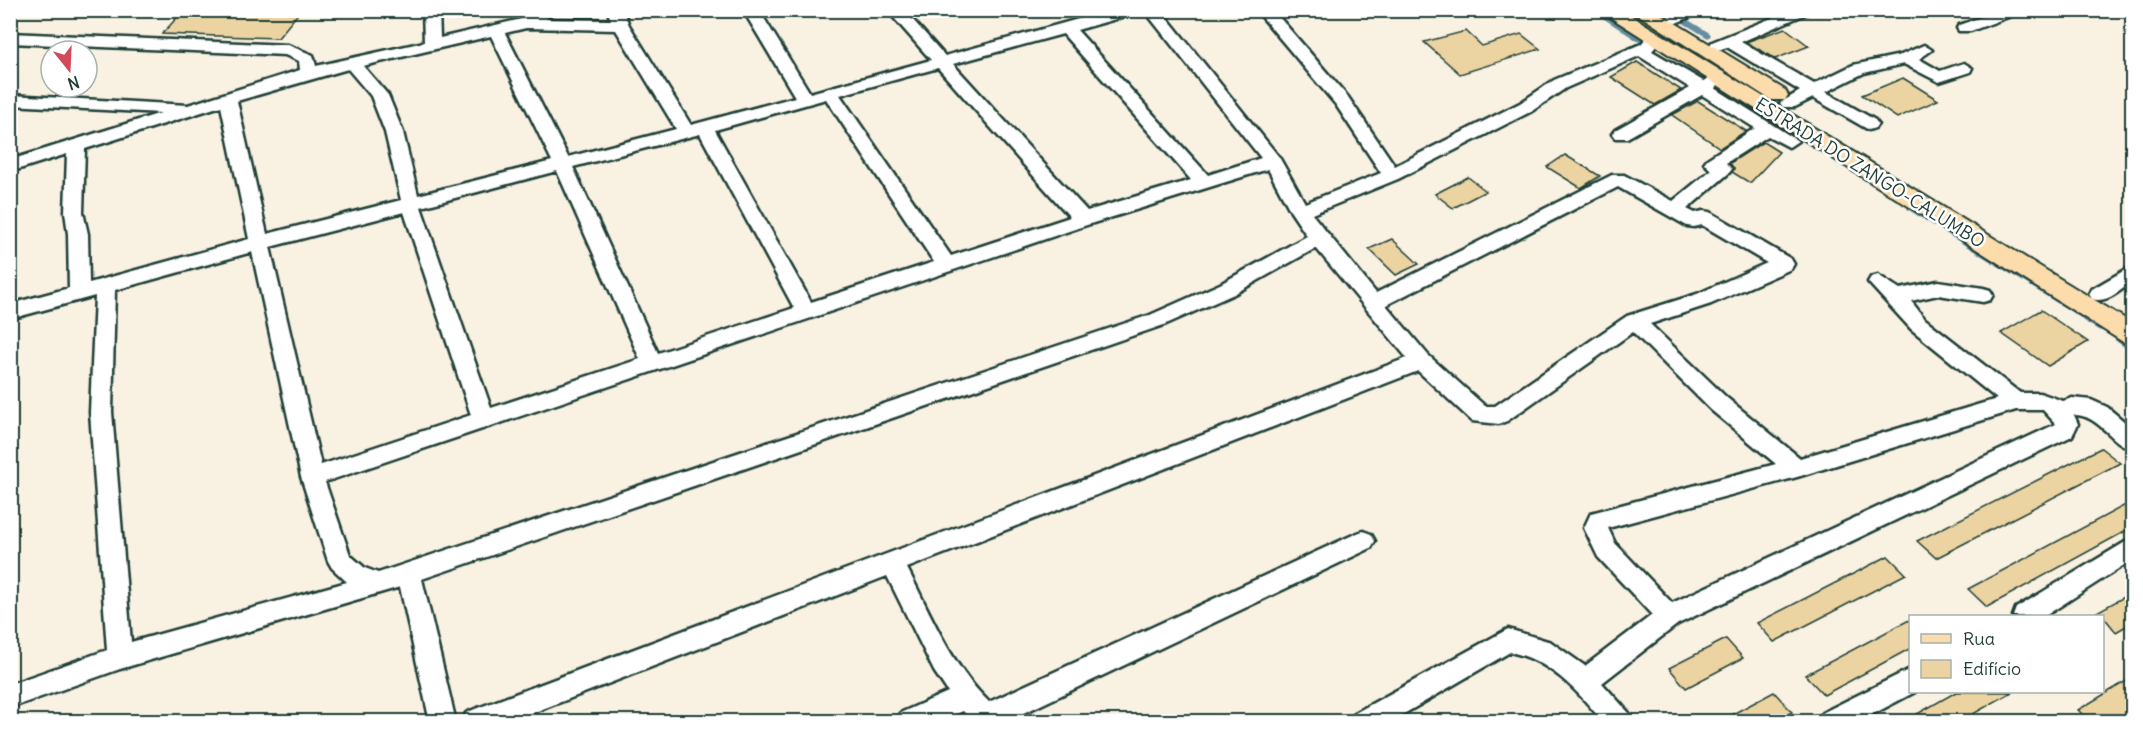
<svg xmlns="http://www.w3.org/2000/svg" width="2143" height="732" font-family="Delius,sans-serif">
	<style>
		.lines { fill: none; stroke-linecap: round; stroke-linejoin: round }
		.stream-far1 { stroke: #648da3; stroke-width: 5 }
		.stream { stroke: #648da3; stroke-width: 7 }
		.building { fill: #ecd4a2; stroke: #1f3d34; stroke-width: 1.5 }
		.minor-casing { stroke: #1f3d34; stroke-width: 5 }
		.major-casing { stroke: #1f3d34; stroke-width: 4 }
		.minor { fill: #fff; fill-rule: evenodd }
		.major { fill: #fddcac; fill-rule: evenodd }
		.labels { text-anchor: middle; stroke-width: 5; stroke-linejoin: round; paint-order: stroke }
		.street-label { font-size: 18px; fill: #1f3d34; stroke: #fff }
	</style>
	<rect width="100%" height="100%" fill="#f9f2e3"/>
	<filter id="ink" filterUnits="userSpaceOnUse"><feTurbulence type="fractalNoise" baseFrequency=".0167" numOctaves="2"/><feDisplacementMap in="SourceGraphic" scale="12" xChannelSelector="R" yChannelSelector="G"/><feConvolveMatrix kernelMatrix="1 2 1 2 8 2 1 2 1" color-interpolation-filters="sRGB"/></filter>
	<g filter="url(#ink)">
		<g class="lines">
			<!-- stream-far1 -->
			<g class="stream-far1">
				<polyline points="1595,10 1642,41"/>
				<polyline points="1680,18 1708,35"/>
				<polyline points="1910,208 2087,319"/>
			</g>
			<!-- stream -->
			<g class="stream">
				<polyline points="2085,318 2100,327"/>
				<polyline points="2119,339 2130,347"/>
			</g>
		</g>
		<!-- building -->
		<g class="building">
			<polygon points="184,10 301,10 278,38 162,34"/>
			<polygon points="1785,28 1809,46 1775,59 1746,42"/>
			<polygon points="1466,31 1482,46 1521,34 1540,49 1460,74 1424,42"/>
			<polygon points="1637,62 1681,90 1655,105 1611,77"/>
			<polygon points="1903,78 1938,100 1897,118 1862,95"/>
			<polygon points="1698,101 1746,131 1720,148 1672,115"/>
			<polygon points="1763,142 1779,152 1750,183 1732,172 1734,169 1730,163"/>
			<polygon points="1565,155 1600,176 1581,188 1547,167"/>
			<polygon points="1468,177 1486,191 1453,208 1435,194"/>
			<polygon points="1392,239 1419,264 1396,275 1369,249"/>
			<polygon points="2041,310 2088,342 2048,366 2001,333"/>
			<polygon points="2101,448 2120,463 1936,558 1917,541"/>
			<polygon points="2133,501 2133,527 1987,607 1968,589"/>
			<polygon points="1888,556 1906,574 1774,642 1757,623"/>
			<polygon points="2133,592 2133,622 2116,632 2103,616 2095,613"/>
			<polygon points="1911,619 1911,648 1824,695 1805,675"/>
			<polygon points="1726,639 1743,658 1686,688 1669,668"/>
			<polygon points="2133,677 2133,711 2114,722 2090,722 2078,710"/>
			<polygon points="1774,692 1792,712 1775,722 1718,722"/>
			<polygon points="1956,692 2012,692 1959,722 1903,722"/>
		</g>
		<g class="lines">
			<defs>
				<g id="minor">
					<path d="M423 10H439L440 38 530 17 537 10H555L546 19 611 20 607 10H623L629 25 691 125 795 97 743 10H759L810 93 931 60 887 10H904L945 56 1111 10H1139L1137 13 1077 30 1208 175 1261 158 1144 10H1161L1279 157 1305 203 1381 173 1336 105 1256 10H1273L1348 97 1395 166 1520 103 1554 80 1641 44 1648 36H1660L1662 39 1652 51 1703 81 1712 78 1718 79 1720 83 1715 88 1798 141 1789 147 1768 136 1726 163 1732 169 1729 173 1687 209 1695 213 1703 211 1710 212 1791 259 1794 264 1791 269 1711 304 1650 324 1727 398 1800 458 1997 399 1911 329 1868 282 1871 277 1878 275 1900 289 1938 281 1983 288 1990 290 1993 295 1990 300 1983 302 1938 295 1911 301 1925 319 2020 393H2040L2063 401 2072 398 2091 400 2107 407 2132 428V449C2110 443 2100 415 2074 415L2078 424 2072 436 1678 624 1602 683 1629 713 1633 722H1603C1578 691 1550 660 1510 652L1390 722H1351L1355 713 1508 629 1551 642 1585 666 1652 615 1598 557 1584 528 1591 513 1776 464 1711 410 1633 332 1507 421 1499 424 1472 421 1418 371 907 568C931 614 951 666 989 702L1355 534 1363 531 1371 534 1375 541 1371 548 1005 722H973L963 711 939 722H896L900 713 948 692 934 671 887 576 509 722H462L466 713 475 709 1407 358 1316 248 1234 294 1164 325 422 579 456 722H430L400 587 120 669 10 708V684L107 650 90 412 95 296 10 319V304L69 288 68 234 65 212 67 154 10 172V160L161 113 10 105V95L188 105 300 70 299 61 285 55 10 43V33L288 45 313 55 316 66 424 42ZM526 28 616 30 676 129 568 157 505 33ZM1063 34 1191 180 1087 211 953 64ZM491 36 552 161 418 195 403 132 388 95 363 66ZM1639 56 1690 88 1615 130 1612 134 1615 138H1627L1702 95 1755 128 1707 159 1704 163 1711 170 1673 201 1624 175H1612L1376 293 1312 214 1398 179 1532 111 1566 88ZM938 68 1070 217 951 256 840 95ZM348 69 371 96 385 132 401 200 267 234 237 101ZM826 99 934 262 811 302 715 130ZM221 106 249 239 89 283 88 234 83 212 85 149ZM700 134 794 308 658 353 573 167ZM1268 169 1291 212 1307 236 1220 284 1150 315 378 573 365 568 350 555 325 482 1090 224ZM557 171 640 359 491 408 421 207ZM1618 187 1687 226 1694 227 1702 225 1767 263 1697 294 1627 316 1495 406H1485L1428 355 1386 305ZM404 212 471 415 321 465 270 247ZM252 252 301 477 328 561 332 568 347 582 131 642 112 412 115 290ZM2016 410H2043L2056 424 1672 603 1615 543 1608 528 1797 477Z"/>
					<polygon points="1683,10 1707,10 1664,28 1656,23"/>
					<polygon points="1792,10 1815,10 1741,42 1814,84 1853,65 1901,55 1924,45 1932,50 1919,59 1940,71 1964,63 1972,68 1970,72 1939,82 1904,64 1864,73 1826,92 1875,120 1878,124 1875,128 1869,130 1813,98 1795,107 1783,107 1780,103 1800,91 1727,47 1718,50 1710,45 1712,42"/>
					<polygon points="2002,10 2027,10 1971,31 1959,31 1957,28 1959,25"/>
					<path d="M2132 266V282C2120 290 2107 304 2092 299L2089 294 2092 289Z"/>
					<polygon points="2132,538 2132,560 2045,616 2013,616 2016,608"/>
					<polygon points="1910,669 1910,692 1915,692 1858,722 1818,722 1822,713"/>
				</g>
				<g id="major">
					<polygon points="1599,10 1622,10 2132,323 2132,344 2123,342"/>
					<polygon points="1631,10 1654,10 1785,90 1788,95 1785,100 1771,100"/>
				</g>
			</defs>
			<!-- minor casing -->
			<use href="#minor" class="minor-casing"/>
			<!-- major casing -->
			<use href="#major" class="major-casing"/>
			<!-- minor -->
			<use href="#minor" class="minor"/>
			<!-- major -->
			<use href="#major" class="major"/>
		</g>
	</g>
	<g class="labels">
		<!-- street labels -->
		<g class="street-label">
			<text transform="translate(1870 173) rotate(32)" y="6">ESTRADA DO ZANGO-CALUMBO</text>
		</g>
	</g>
	<!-- margin -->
	<rect width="2143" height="732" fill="none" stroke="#fff" stroke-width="36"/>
	<rect x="18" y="18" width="2107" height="696" fill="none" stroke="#1f3d34" stroke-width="2" filter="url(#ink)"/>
	<!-- legend -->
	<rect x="1909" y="615" width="195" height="78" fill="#ffffff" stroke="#a5b1ae" stroke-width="1.5"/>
	<rect x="1921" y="634" width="30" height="9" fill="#fddcac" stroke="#a5b1ae" stroke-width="1.5"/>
	<text x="1963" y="645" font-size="18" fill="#1f3d34">Rua</text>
	<rect x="1921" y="660" width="30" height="18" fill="#ecd4a2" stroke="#a5b1ae" stroke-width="1.5"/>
	<text x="1963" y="675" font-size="18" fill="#1f3d34">Edifício</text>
	<!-- north arrow -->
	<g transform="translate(69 69) rotate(162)"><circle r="28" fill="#ffffff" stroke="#a5b1ae" stroke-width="1.5"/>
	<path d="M0-4.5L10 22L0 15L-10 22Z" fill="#d1495b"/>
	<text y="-9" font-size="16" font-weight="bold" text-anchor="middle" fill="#1f3d34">N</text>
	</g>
</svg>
